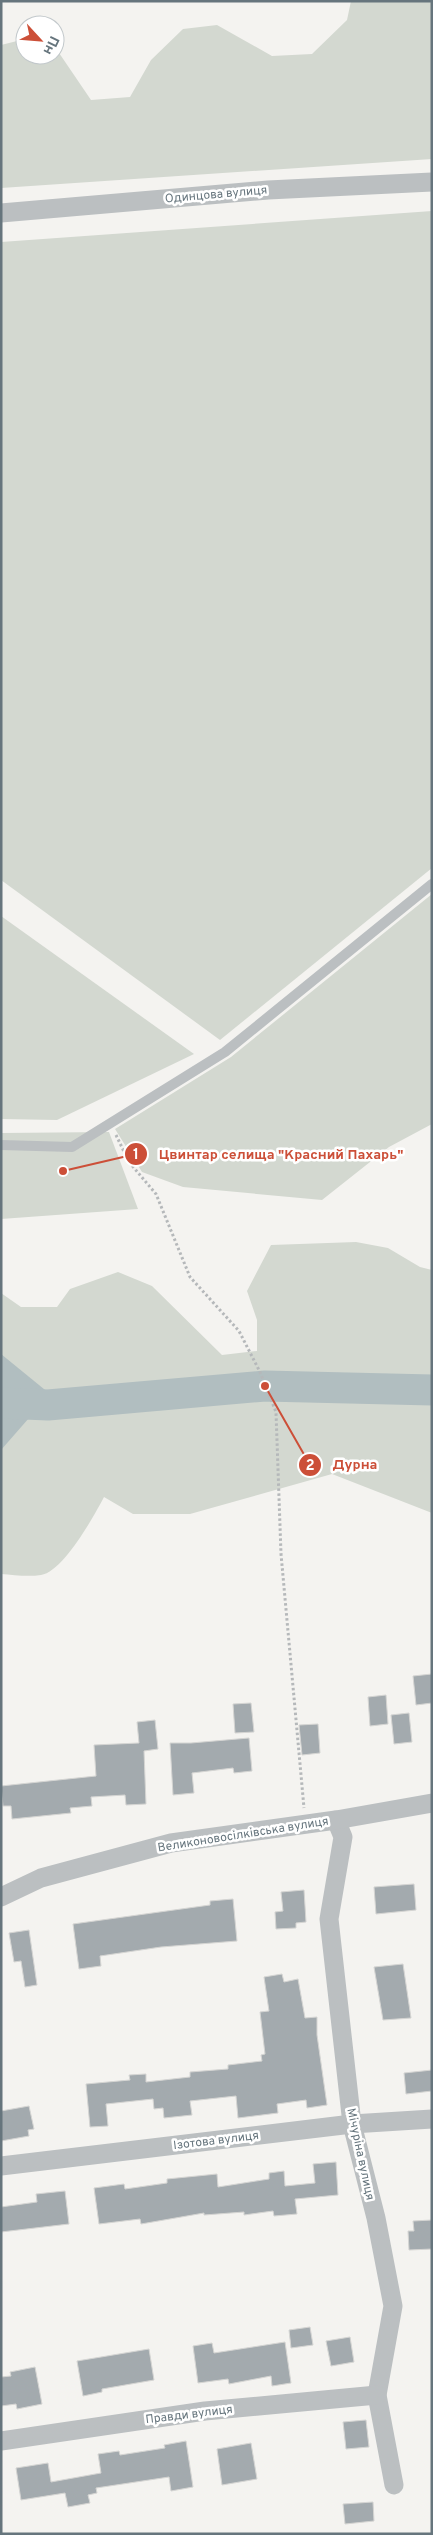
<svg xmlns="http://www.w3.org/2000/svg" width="433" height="2535" font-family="Overpass,sans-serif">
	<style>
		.green { fill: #d3d8d0 }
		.water { fill: #b1bec0 }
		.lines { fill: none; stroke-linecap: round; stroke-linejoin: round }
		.river { stroke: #b1bec0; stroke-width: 31 }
		.building { fill: #a3aaae; stroke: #d5d5d3 }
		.path { stroke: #b5b8ba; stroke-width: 3; stroke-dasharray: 2.5 2.5; stroke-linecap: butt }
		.lane { stroke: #bbbfc1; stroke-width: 10 }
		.street { stroke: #bbbfc1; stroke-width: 19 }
		.labels { text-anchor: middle; stroke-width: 5; stroke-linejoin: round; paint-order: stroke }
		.street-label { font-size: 12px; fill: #66757d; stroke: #fff }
		.leader { fill: none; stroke: #cc4f38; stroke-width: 2 }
		.callout-dot { fill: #cc4f38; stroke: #fff; stroke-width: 2 }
		.mark-label { font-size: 15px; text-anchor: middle; font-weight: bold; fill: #fff }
		.callout-label { font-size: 14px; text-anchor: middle; font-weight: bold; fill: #cc4f38; stroke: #fff; stroke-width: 5; stroke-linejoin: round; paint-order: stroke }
	</style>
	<rect width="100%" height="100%" fill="#f4f3f0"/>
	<!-- green -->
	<g class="green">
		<polygon points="351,1 432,1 432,159 1,188 1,45 25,39 25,55 55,55 55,47 91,100 130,97 151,60 183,29 217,25 272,56 312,54 347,20"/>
		<polygon points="432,211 432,868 220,1040 1,880 1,242"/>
		<polygon points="432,894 432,1124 389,1147 322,1200 183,1187 142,1172 115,1129 231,1057"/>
		<polygon points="1,916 194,1054 57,1120 1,1119"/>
		<polygon points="109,1132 138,1209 1,1219 1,1133"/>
		<path d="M356 1242 388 1248 420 1267 432 1270V1513L332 1474 190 1514H133L104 1497C94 1516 63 1572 41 1575 28 1577 14 1575 1 1574V1293L21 1307H57L70 1289 118 1272 152 1286 222 1355 257 1351V1320L247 1291 271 1245Z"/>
	</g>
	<!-- water -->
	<polygon class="water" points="1,1354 50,1394 1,1450"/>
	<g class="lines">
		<!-- river -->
		<polyline class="river" points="1,1403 48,1405 265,1386 432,1390"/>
	</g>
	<!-- building -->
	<g class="building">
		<polygon points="432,1674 432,1703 416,1705 413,1676"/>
		<polygon points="386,1695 388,1724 370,1726 368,1697"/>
		<polygon points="251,1703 254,1732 235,1733 233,1704"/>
		<polygon points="409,1713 412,1742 394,1744 391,1715"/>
		<polygon points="155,1720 158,1749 144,1751 146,1804 126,1805 125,1795 91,1797 92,1806 70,1808 71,1813 12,1819 11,1806 3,1806 1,1786 96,1776 94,1745 139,1743 137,1722"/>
		<polygon points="318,1724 320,1753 302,1755 299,1725"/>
		<polygon points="249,1738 252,1771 234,1773 233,1768 192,1773 194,1793 173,1795 170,1743 191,1743"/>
		<polygon points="414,1884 416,1910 376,1914 374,1887"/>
		<polygon points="304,1890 306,1922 296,1923 296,1928 276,1929 275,1912 283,1911 281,1892"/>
		<polygon points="233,1899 237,1941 161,1947 100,1956 101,1966 79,1969 73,1924 210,1905 210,1901"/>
		<polygon points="29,1930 37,1985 25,1987 21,1961 14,1962 9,1933"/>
		<polygon points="403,1964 411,2018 383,2020 374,1967"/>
		<polygon points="282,1974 284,1982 298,1979 305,2018 317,2017 317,2035 327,2105 307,2108 306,2100 277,2104 278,2113 238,2118 236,2096 190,2101 192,2115 164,2118 163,2108 154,2109 153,2099 106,2104 108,2126 90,2127 86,2084 130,2080 129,2075 146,2074 146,2082 190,2077 190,2072 228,2069 228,2065 262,2061 261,2055 265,2054 260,2012 269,2011 264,1977"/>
		<polygon points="432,2070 432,2091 406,2094 404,2073"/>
		<polygon points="29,2106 34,2129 28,2130 29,2136 1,2141 1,2111"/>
		<polygon points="336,2162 338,2195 295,2199 297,2214 274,2216 273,2211 244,2215 244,2212 204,2215 204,2213 141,2224 140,2219 99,2224 94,2188 124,2184 125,2189 167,2183 167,2179 217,2174 218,2187 269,2179 269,2173 284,2171 285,2186 315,2183 313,2164"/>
		<polygon points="65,2191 69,2224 1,2232 1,2207 37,2202 36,2194"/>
		<polygon points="432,2220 432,2249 409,2250 408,2231 414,2231 413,2221"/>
		<polygon points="310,2327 313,2345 291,2348 289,2330"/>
		<polygon points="350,2337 354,2362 331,2366 326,2341"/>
		<polygon points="285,2342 291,2383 272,2386 271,2376 229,2384 228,2379 198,2383 193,2346 212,2343 214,2353"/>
		<polygon points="149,2349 154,2380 102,2389 102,2392 83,2396 77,2361"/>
		<polygon points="35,2367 42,2404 17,2409 16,2404 1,2406 1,2377 11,2376 10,2372"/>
		<polygon points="366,2420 369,2447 346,2449 343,2422"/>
		<polygon points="186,2441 193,2487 171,2491 169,2477 96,2488 97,2493 88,2495 90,2503 68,2507 65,2493 21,2500 16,2468 48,2463 51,2482 101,2473 98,2454 119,2451 120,2455 165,2448 164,2445"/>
		<polygon points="251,2443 257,2479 222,2485 217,2449"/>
		<polygon points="373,2502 374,2521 345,2524 343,2504"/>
	</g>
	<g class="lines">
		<!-- path -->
		<polyline class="path" points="116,1135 129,1162 156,1194 190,1277 239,1331 260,1372 276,1412 281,1554 304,1808"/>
		<!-- lane -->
		<polyline class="lane" points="1,1145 72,1147 225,1052 432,884"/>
		<!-- street -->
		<g class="street">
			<polyline points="1,213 268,190 432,182"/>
			<polyline points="336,1820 343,1837 329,1919 352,2124 376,2218 393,2306 377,2395 394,2485"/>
			<polyline points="1,1897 41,1878 171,1843 336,1820 432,1803"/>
			<polyline points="1,2166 352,2124 432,2119"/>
			<polyline points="1,2441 205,2411 377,2395"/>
		</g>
	</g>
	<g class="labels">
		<!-- street labels -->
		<g class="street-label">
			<text transform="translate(216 194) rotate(-5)" y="4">Одинцова вулиця</text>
			<text transform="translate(243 1834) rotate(-9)" y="4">Великоновосілківська вулиця</text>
			<text transform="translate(216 2140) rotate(-7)" y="4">Ізотова вулиця</text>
			<text transform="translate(361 2154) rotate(78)" y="4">Мічуріна вулиця</text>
			<text transform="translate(189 2414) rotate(-7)" y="4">Правди вулиця</text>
		</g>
	</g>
	<!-- callouts -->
	<path class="leader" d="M63 1171L136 1154M265 1386L310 1465"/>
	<g class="callout-dot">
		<circle cx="63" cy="1171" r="5"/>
		<circle cx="265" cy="1386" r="5"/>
		<circle cx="136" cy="1154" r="12"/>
		<circle cx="310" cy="1465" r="12"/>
	</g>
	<g class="mark-label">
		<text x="136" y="1159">1</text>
		<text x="310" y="1470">2</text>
	</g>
	<g class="callout-label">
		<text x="281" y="1159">Цвинтар селища "Красний Пахарь"</text>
		<text x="355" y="1469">Дурна</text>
	</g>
	<!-- border -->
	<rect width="433" height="2535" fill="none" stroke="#66757d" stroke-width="5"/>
	<!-- north arrow -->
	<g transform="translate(40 40) rotate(116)"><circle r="24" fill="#ffffff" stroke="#c2c8cb"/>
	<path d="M0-4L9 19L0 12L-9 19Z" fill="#cc4f38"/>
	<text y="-8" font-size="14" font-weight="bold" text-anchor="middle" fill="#66757d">Пн</text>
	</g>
</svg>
